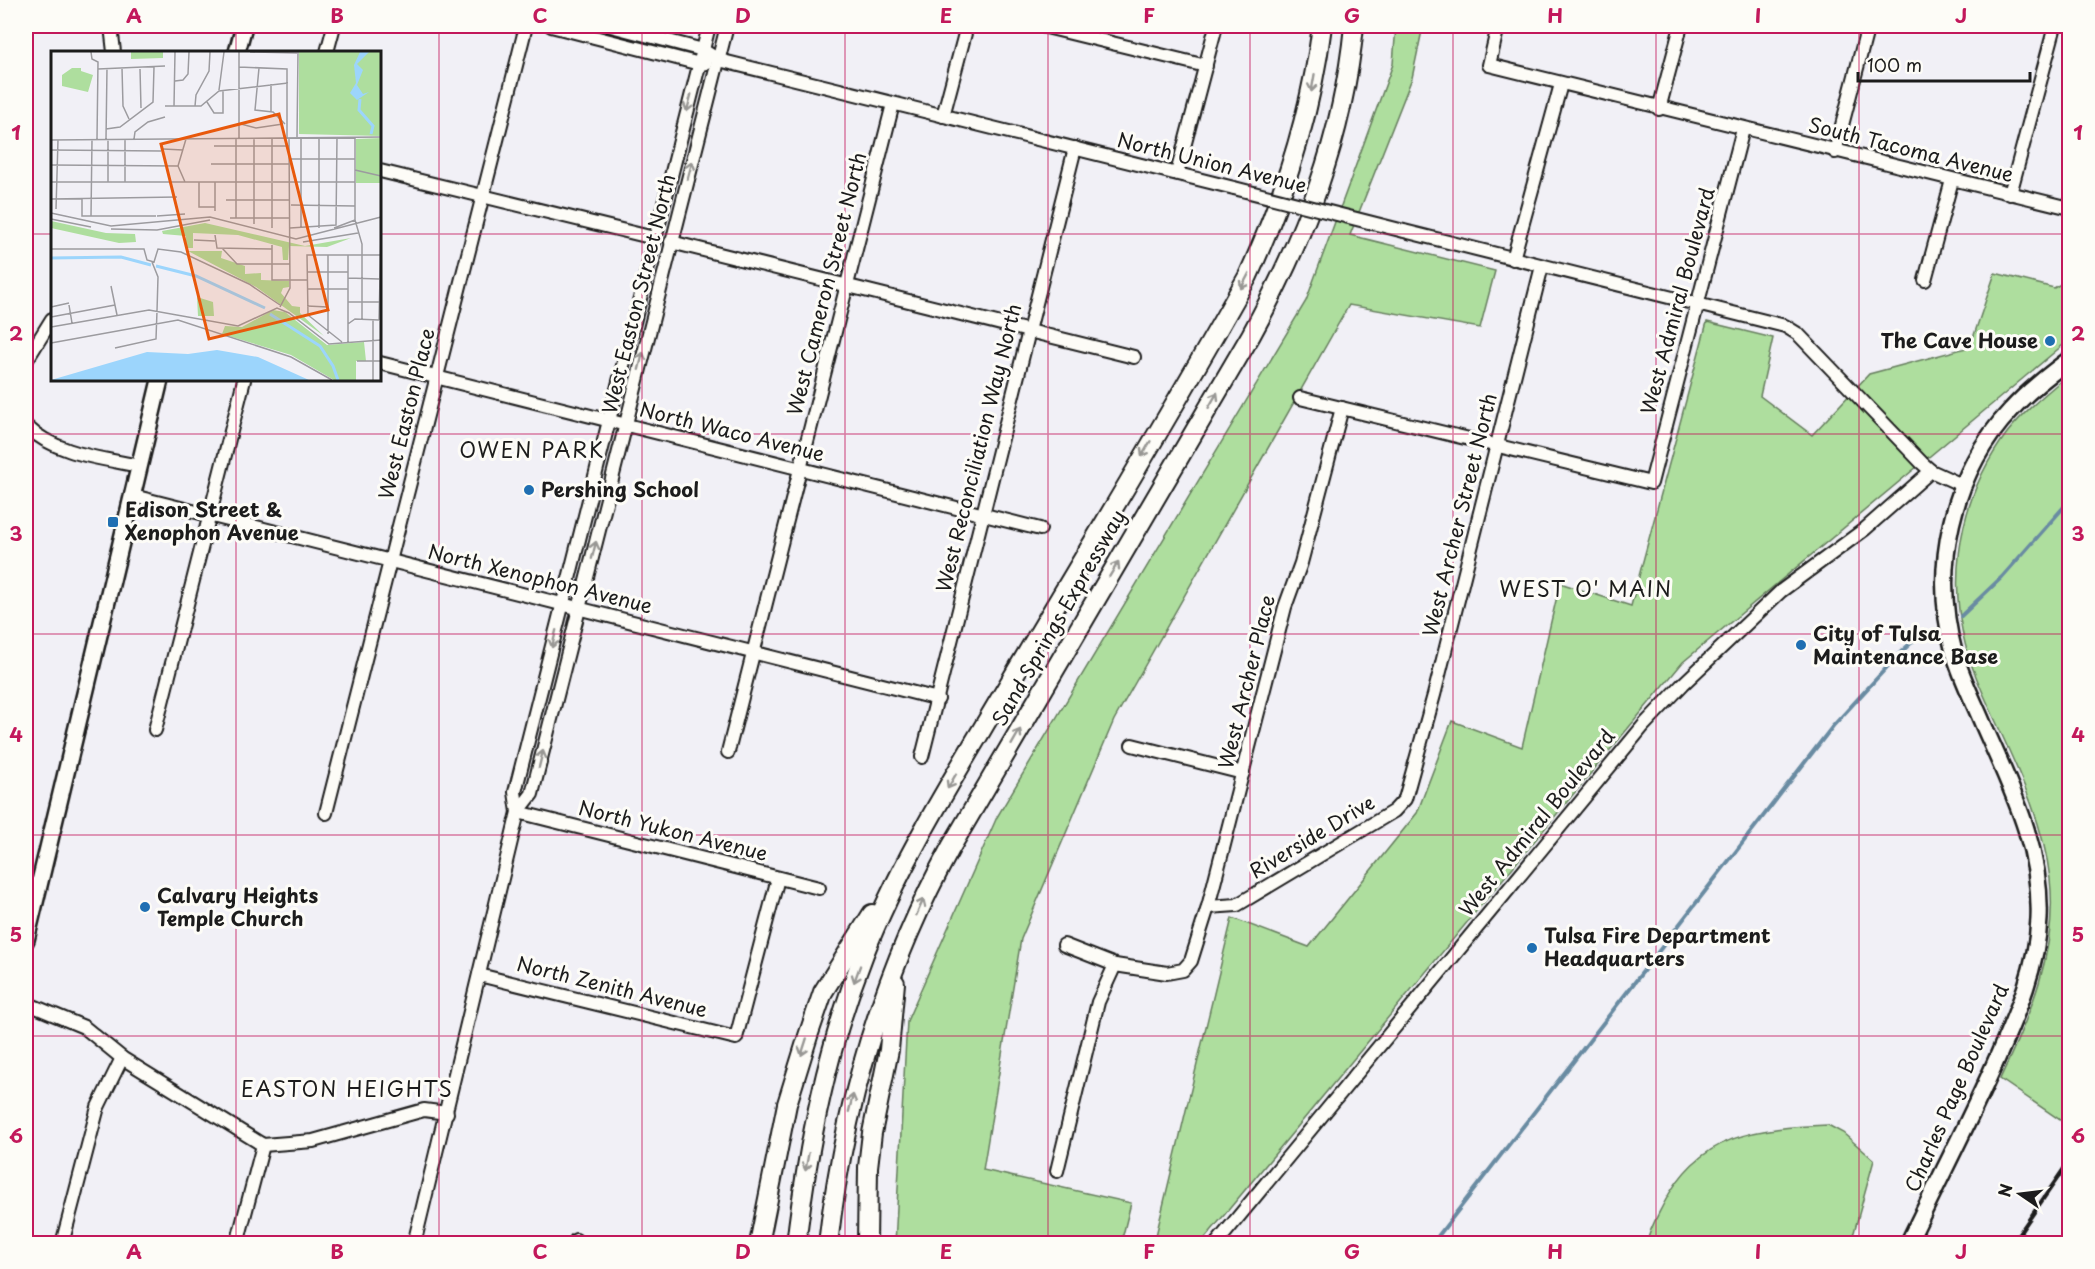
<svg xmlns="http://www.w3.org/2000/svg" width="2095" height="1269" font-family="'Playpen Sans',sans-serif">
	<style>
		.green { fill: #aede9e; stroke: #657d5d; stroke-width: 1.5 }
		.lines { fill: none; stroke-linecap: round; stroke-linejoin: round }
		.stream { stroke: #698ba2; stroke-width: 4 }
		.minor-casing { stroke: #1c1c1c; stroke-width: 16 }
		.major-casing { stroke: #1c1c1c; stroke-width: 20 }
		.highway-casing { stroke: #1c1c1c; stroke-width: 22 }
		.minor { stroke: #fdfcf7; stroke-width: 12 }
		.major { stroke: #fdfcf7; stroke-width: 15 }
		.highway { stroke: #fdfcf7; stroke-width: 18 }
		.rail { stroke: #1c1c1c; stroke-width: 4 }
		.minor-bridge-casing { stroke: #1c1c1c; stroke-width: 16; stroke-linecap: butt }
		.minor-bridge { stroke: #fdfcf7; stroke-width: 12 }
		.oneway { stroke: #989794 }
		.grid { fill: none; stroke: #c2185b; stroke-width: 1.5; stroke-opacity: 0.55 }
		.poi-dot { fill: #1f6fb2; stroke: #fdfcf7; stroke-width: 2 }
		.labels { text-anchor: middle; stroke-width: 6; stroke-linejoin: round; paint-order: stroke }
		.street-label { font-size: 20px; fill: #1c1c1c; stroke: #fdfcf7 }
		.poi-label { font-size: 20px; font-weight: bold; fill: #1c1c1c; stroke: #fdfcf7; text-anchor: start }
		.neighbourhood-label { font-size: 21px; letter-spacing: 1.5px; fill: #1c1c1c; stroke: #fdfcf7 }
		.inset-river { fill: none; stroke: #9cd5fc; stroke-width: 3 }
		.inset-road { fill: none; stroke: #9c9b9f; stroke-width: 1.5 }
		.view { fill: #e8590c; fill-opacity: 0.15; stroke: #e8590c; stroke-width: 3 }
		.inset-edge { fill: none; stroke: #1c1c1c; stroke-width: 3 }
		.neatline { fill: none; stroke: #c2185b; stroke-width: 2 }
		.grid-label { font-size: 20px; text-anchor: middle; font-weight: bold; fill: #c2185b }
	</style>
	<rect width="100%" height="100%" fill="#f1f0f6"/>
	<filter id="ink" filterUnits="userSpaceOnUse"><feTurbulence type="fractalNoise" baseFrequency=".0167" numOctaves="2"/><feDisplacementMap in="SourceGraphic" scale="12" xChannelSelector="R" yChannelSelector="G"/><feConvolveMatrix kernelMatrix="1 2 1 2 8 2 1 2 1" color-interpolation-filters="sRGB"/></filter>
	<g filter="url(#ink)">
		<!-- green -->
		<g class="green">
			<polygon points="1396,26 1423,26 1412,78 1350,235 1495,271 1480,328 1349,305 1114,720 1021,939 983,1170 1131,1203 1121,1243 1003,1244 995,1238 992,1243 895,1244 907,1021 997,817 1306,301 1393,64"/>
			<polygon points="1995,273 2054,288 2069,279 2069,340 1683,662 1201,1243 1154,1244 1232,918 1309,947 1417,813 1452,721 1522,747 1560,583 1631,606 1707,322 1773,338 1760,396 1812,435 1869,374 1970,347"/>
			<path d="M2069 374V1126L2000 1079C2030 1015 2058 951 2050 879 2042 808 2004 744 1977 679 1943 598 1954 504 2007 433 2024 411 2048 392 2069 374Z"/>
			<path d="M1828 1125 1843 1133 1874 1160 1851 1243H1647C1649 1230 1657 1217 1663 1205 1699 1133 1757 1128 1828 1125Z"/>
		</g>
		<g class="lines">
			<!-- stream -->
			<g class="stream">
				<polyline points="1961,616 2002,577 2070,500"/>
				<polyline points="1432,1244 1833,726 1900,653 1924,631"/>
			</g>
			<defs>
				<g id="minor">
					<polyline points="111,26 114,52"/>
					<polyline points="551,26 700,64 706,63"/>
					<polyline points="611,26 703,50 719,60 1234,188"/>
					<polyline points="1042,26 1206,66"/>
					<polyline points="1498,26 1489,65 2070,208"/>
					<polyline points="327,52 334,26"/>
					<polyline points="1659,109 1681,26"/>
					<polyline points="943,116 967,26"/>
					<polyline points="1835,152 1868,26"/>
					<polyline points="380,171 654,238"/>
					<polyline points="1177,173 1216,26"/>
					<polyline points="2010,194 2055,26"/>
					<polyline points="1404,231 1785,326 1798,334 1922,463 1931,471 1964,486"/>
					<polyline points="671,242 1134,357"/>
					<polyline points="1513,259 1561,84"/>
					<polyline points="1925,280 1952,180"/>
					<polyline points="26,361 52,319"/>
					<polyline points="380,363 1040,529"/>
					<polyline points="1300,398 1651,483 1743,129"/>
					<path d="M26 426C55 454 101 458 139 466"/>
					<polyline points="133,496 938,699"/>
					<polyline points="155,730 244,380"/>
					<polyline points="1132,745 1243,773"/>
					<polyline points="728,752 893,104"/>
					<polyline points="922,757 1075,148"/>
					<polyline points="518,812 515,792 709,26"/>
					<polyline points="518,812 819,888"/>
					<polyline points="326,813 526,26"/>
					<polyline points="1208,907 1237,905 1394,811 1405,799 1434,695 1542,266"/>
					<polyline points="1064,945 1115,965 1167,973 1183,970 1191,961 1208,907 1285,607 1301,563 1342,408"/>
					<polyline points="479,975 736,1038 778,878"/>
					<polyline points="26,1003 84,1027 122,1058 263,1145 313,1141 424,1110 447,1113"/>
					<polyline points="1057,1171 1098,1002 1115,965"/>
					<polyline points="576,1240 577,1244"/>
					<polyline points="62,1244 98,1107 122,1058"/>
					<polyline points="237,1244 263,1145"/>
					<polyline points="414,1244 518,812 532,794 727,26"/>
					<polyline points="1216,1244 1644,725 1683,684 1781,591 1865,529 1931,471"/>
				</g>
				<g id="major">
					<polyline points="237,52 244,26"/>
					<polyline points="26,940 160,380"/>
					<path d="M1908 1244C1937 1183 1968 1124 1995 1063 2015 1017 2037 970 2039 919 2042 847 2011 788 1983 724 1973 700 1961 677 1954 652 1931 569 1951 474 2011 410 2028 391 2049 375 2070 359"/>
				</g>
				<g id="highway">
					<polyline points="759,1244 787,1104 808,1036 823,992 872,914"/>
					<path d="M796 1244C808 1144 827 1048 864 954 901 860 956 774 1007 687 1088 550 1171 414 1248 276 1285 195 1311 113 1322 26"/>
					<path d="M828 1244C844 1103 883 971 951 847L1251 335C1305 236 1343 139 1354 26"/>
					<polyline points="867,1244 868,1167 872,1133 889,1050 895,983"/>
				</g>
			</defs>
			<!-- minor casing -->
			<use href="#minor" class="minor-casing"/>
			<!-- major casing -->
			<use href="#major" class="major-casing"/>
			<!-- highway casing -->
			<use href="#highway" class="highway-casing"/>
			<!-- minor -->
			<use href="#minor" class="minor"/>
			<!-- major -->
			<use href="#major" class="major"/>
			<!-- highway -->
			<use href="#highway" class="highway"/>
			<!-- rail -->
			<polyline class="rail" points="2012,1244 2070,1160"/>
			<defs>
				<polyline id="minor-bridge" points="1234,188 1404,231"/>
			</defs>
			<!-- minor-bridge casing -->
			<use href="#minor-bridge" class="minor-bridge-casing"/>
			<!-- minor-bridge -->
			<use href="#minor-bridge" class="minor-bridge"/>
		</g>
		<!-- one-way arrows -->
		<defs><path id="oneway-shaft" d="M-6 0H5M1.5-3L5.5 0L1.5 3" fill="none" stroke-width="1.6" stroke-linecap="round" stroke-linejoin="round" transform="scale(1.5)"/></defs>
		<g class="oneway">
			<use href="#oneway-shaft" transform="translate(1313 83) rotate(100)"/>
			<use href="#oneway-shaft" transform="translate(689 103) rotate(105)"/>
			<use href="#oneway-shaft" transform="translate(690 170) rotate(-75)"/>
			<use href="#oneway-shaft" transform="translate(1245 281) rotate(118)"/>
			<use href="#oneway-shaft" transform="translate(641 361) rotate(-76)"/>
			<use href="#oneway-shaft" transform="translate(1213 400) rotate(-60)"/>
			<use href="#oneway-shaft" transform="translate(1146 449) rotate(120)"/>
			<use href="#oneway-shaft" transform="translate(594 550) rotate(-76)"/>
			<use href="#oneway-shaft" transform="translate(1114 569) rotate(-59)"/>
			<use href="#oneway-shaft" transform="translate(554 639) rotate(104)"/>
			<use href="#oneway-shaft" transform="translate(1016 737) rotate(-60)"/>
			<use href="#oneway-shaft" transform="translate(541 759) rotate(-76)"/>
			<use href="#oneway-shaft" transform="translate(952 781) rotate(120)"/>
			<use href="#oneway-shaft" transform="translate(920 907) rotate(-66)"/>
			<use href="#oneway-shaft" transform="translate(857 974) rotate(110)"/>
			<use href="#oneway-shaft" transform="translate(804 1047) rotate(108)"/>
			<use href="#oneway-shaft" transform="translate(851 1103) rotate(-76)"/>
			<use href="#oneway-shaft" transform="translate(807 1162) rotate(100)"/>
		</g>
	</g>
	<!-- grid -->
	<path class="grid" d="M236 26V52M439 26V1244M642 26V1244M845 26V1244M1048 26V1244M1250 26V1244M1453 26V1244M1656 26V1244M1859 26V1244M26 234H52M380 234H2070M236 380V1244M26 434H2070M26 634H2070M26 835H2070M26 1036H2070"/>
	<!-- markers -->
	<g class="poi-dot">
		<circle cx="2050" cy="341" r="6"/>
		<circle cx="529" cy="490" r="6"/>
		<rect x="107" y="516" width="12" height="12" rx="3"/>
		<circle cx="1801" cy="645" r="6"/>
		<circle cx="145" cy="907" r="6"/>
		<circle cx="1532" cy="948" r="6"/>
	</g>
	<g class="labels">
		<!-- street labels -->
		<g class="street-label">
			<text transform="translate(1911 150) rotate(14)" y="7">South Tacoma Avenue</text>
			<text transform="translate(1212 163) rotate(14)" y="7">North Union Avenue</text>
			<text transform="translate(827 284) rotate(-76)" y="7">West Cameron Street North</text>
			<text transform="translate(639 294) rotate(-76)" y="7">West Easton Street North</text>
			<text transform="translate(1678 301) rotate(-75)" y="7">West Admiral Boulevard</text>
			<text transform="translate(407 414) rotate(-76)" y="7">West Easton Place</text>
			<text transform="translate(732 432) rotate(14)" y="7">North Waco Avenue</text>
			<text transform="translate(979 448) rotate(-76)" y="7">West Reconciliation Way North</text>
			<text transform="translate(1460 515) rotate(-76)" y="7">West Archer Street North</text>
			<text transform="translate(540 579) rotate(14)" y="7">North Xenophon Avenue</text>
			<text transform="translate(1059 618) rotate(-60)" y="7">Sand Springs Expressway</text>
			<text transform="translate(1247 682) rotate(-76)" y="7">West Archer Place</text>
			<text transform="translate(1537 823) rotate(-51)" y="7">West Admiral Boulevard</text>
			<text transform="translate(673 831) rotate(14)" y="7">North Yukon Avenue</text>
			<text transform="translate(1312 837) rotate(-31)" y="7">Riverside Drive</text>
			<text transform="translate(612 987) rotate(14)" y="7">North Zenith Avenue</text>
			<text transform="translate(1957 1088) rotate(-66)" y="7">Charles Page Boulevard</text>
		</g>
		<!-- poi labels -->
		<g class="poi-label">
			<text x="2038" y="348" text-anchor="end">The Cave House</text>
			<text x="541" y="497">Pershing School</text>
			<text x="125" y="517">Edison Street &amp;<tspan x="125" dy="23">Xenophon Avenue</tspan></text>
			<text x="1813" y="641">City of Tulsa<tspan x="1813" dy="23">Maintenance Base</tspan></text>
			<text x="157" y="903">Calvary Heights<tspan x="157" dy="23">Temple Church</tspan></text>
			<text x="1544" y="943">Tulsa Fire Department<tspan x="1544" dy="23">Headquarters</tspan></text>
		</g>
		<!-- neighbourhood labels -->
		<g class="neighbourhood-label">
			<text x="532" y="458">OWEN PARK</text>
			<text x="1586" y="597">WEST O' MAIN</text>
			<text x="347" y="1097">EASTON HEIGHTS</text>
		</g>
	</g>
	<!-- overview -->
	<g transform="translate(51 51)">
		<rect width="330" height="330" fill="#f1f0f6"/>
		<path d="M80 1H112V7L80 8ZM248 1H330V85L248 83ZM21 17H30V20L42 24 37 41 11 35V24ZM330 87V132H305V88ZM0 170 55 182 84 183 85 191 68 192 0 177ZM154 172 254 195 300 187 276 196 238 195 237 209H232L231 196 187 184 142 182V197H135V185L112 183 111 180ZM137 200H171L170 207 194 215V223L210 222V229L238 230V236L232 237 230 242 241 255 249 256V262L273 285 205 236ZM146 246 162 251 163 265H147ZM222 259 234 261 276 294 313 291 315 310H305V329H283L240 304 171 283 174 275 191 276Z" fill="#aede9e"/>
		<path d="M309 1H318L306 13 312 19 306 34 312 43 318 41 306 49 299 42 305 32 303 14ZM166 299 207 306 258 329H0L96 301 137 303Z" fill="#9cd5fc"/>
		<path class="inset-river" d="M309 48 308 59 322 75 320 83M0 207 70 206 100 214M105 215 145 225 214 257M219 263 269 295 282 315 287 329"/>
		<path class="inset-road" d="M40 1 41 8 47 11 46 88M199 1 246 2M188 16 236 18V87M71 17 72 55 78 68M208 17 204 59 222 61 234 73M47 18 114 15M89 18 90 57M124 30 132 29 137 23 138 1M168 39 173 1M156 51 163 62H172V39M114 55H150L168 40 237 32M123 55 124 1M144 55 145 44 158 20 159 1M220 61V33M190 73 205 77 232 73M55 78 69 76 102 51 103 16M246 86 247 1M304 86V169L311 193V268M188 87V1M55 88 56 17M57 88V131M74 88V131M83 88 84 81 97 71 114 66M0 89 330 86M163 95H238M112 98 132 99M0 99 110 100M238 108H304M160 113H238M0 114 127 115M304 119 330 125M221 130V87M0 131H304M134 131 127 115 135 88M148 131V156H164M221 132V177M0 148 126 146M31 148V165H105M175 149H239M240 154 304 155M5 158 7 89M164 160V131M0 162 60 175 159 166 245 188 330 166M40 165 41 89M106 165 134 163M179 167H239M185 167V88M0 168 40 176M203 173V87M239 177 285 174 286 86M250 177V86M268 177V86M283 177 304 169M60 178 106 179 159 169M164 184 166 197 221 198M143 189 164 190M252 191 307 182M221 194V229H256M171 197 186 213H239M0 198H93L96 209 103 211 107 198 130 201 198 233 229 254M277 204V283M297 204V291M101 211 107 226 106 260M257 221H297M297 227 328 228M60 235 66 264M257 238H297M297 251H328M18 254 21 272M256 255 277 256M0 256 18 252M229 256 239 237 238 87M0 266 64 254M322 269V329M328 269 330 182M297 273 304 268 328 269M0 276 98 259 187 275 226 257 238 262 278 293 330 289M291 291 257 264 256 204H330M0 292 127 269 240 306 281 329M64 297 105 288 106 260M306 310H330"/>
		<path class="view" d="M228 63 277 259 158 288 110 93Z"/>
		<rect width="330" height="330" class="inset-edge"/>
	</g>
	<!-- margin -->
	<rect width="2095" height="1269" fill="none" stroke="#fdfcf7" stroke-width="66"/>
	<!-- north arrow -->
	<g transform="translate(2020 1194) rotate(284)" stroke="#fdfcf7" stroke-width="4.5" paint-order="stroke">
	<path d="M0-4.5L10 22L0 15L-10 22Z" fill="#1c1c1c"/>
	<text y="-9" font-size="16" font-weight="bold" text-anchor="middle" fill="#1c1c1c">N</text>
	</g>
	<!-- scale -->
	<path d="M1858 72v9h172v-9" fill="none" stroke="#1c1c1c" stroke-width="3"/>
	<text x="1867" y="72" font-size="18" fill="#1c1c1c" stroke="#fdfcf7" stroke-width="4.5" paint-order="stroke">100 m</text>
	<rect x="33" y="33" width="2029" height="1203" class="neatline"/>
	<g class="grid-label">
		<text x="134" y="23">A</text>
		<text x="337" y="23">B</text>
		<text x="540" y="23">C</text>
		<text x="743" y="23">D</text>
		<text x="946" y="23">E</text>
		<text x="1149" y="23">F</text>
		<text x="1352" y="23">G</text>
		<text x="1555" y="23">H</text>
		<text x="1758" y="23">I</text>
		<text x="1961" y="23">J</text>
		<text x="16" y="140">1</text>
		<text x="2078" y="140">1</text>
		<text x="16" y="341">2</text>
		<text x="2078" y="341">2</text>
		<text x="16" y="541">3</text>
		<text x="2078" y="541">3</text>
		<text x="16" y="742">4</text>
		<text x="2078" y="742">4</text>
		<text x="16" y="942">5</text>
		<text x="2078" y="942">5</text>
		<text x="16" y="1143">6</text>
		<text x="2078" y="1143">6</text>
		<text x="134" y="1259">A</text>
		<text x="337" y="1259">B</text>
		<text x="540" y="1259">C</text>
		<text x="743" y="1259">D</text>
		<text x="946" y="1259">E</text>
		<text x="1149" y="1259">F</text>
		<text x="1352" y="1259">G</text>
		<text x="1555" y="1259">H</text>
		<text x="1758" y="1259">I</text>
		<text x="1961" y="1259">J</text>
	</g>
</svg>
